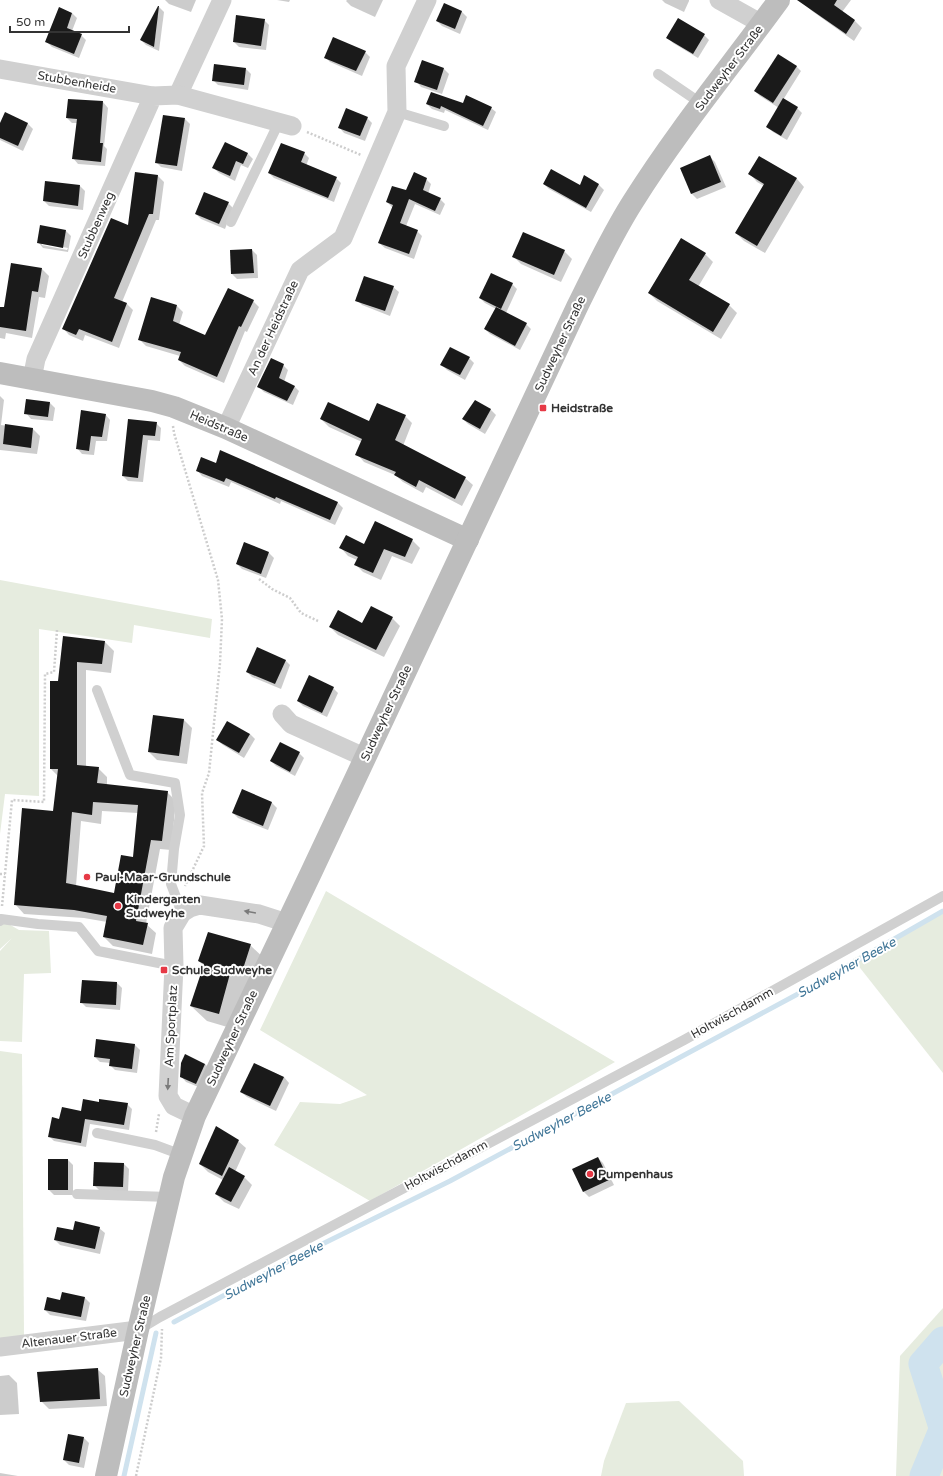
<svg xmlns="http://www.w3.org/2000/svg" width="943" height="1476" font-family="'Varela Round',sans-serif">
	<style>
		.green { fill: #e6ecdf }
		.shadow { fill: #0003; fill-rule: evenodd }
		.lines { fill: none; stroke-linecap: round; stroke-linejoin: round }
		.stream { stroke: #cfe2ee; stroke-width: 5 }
		.river { stroke: #cfe2ee; stroke-width: 29 }
		.building { fill: #1a1a1a; fill-rule: evenodd }
		.path { stroke: #cdcdcd; stroke-width: 2.5; stroke-dasharray: 2 2; stroke-linecap: butt }
		.lane { stroke: #d0d0d0; stroke-width: 10 }
		.street { stroke: #d0d0d0; stroke-width: 19 }
		.secondary { stroke: #bdbdbd; stroke-width: 22 }
		.oneway { fill: #7a7a7a }
		.poi-dot { fill: #e63946; stroke: #fff; stroke-width: 1.5 }
		.labels { text-anchor: middle; stroke-width: 4; stroke-linejoin: round; paint-order: stroke }
		.street-label { font-size: 12px; fill: #333; stroke: #fff }
		.poi-label { font-size: 12px; font-weight: bold; fill: #333; stroke: #fff; text-anchor: start }
		.water-label { font-size: 13px; font-style: italic; fill: #3f7597; stroke: #fff }
	</style>
	<rect width="100%" height="100%" fill="#fff"/>
	<!-- green -->
	<g class="green">
		<polygon points="0,580 212,619 210,638 134,625 132,643 39,629 39,796 5,794 0,834"/>
		<polygon points="326,891 615,1062 370,1201 274,1145 300,1102 340,1104 367,1095 260,1030"/>
		<polygon points="943,911 943,1073 853,959"/>
		<polygon points="0,919 19,930 49,931 51,973 24,974 22,1042 0,1041 0,951 12,938 0,949"/>
		<polygon points="0,1051 22,1054 24,1336 0,1339"/>
		<polygon points="943,1308 943,1476 896,1476 900,1356"/>
		<polygon points="679,1401 743,1461 744,1476 601,1476 604,1461 626,1403"/>
	</g>
	<!-- shadow -->
	<g class="shadow">
		<polygon points="165,0 196,0 191,12 169,4"/>
		<polygon points="277,0 290,0 289,2"/>
		<polygon points="347,0 383,0 375,17 351,6 346,1"/>
		<polygon points="662,0 689,0 689,1 684,12 665,3"/>
		<polygon points="807,0 851,0 842,12 855,21 862,28 854,41 812,11 804,4"/>
		<polygon points="444,4 462,12 467,17 460,34 442,26 437,21"/>
		<polygon points="159,7 164,12 159,51 146,45 141,40"/>
		<polygon points="60,9 72,13 77,18 72,31 81,35 86,40 79,58 52,47 47,42"/>
		<polygon points="264,20 269,25 266,50 239,47 234,42"/>
		<polygon points="704,35 709,40 698,58 673,43 668,38"/>
		<polygon points="365,52 370,57 362,76 330,62 325,57"/>
		<polygon points="796,66 801,71 783,100 797,108 802,113 787,140 773,132 767,127 779,108 760,96 755,91"/>
		<polygon points="246,69 251,74 248,90 218,85 213,80"/>
		<polygon points="444,69 449,74 442,94 421,87 416,81"/>
		<polygon points="103,102 108,108 104,146 107,149 105,166 78,164 73,158 77,123 72,123 67,118"/>
		<polygon points="427,104 463,104 491,108 496,112 488,130 445,110 444,113 432,109"/>
		<polygon points="5,114 28,124 33,129 23,151 0,140 0,125"/>
		<polygon points="367,118 372,123 365,141 344,133 339,127"/>
		<polygon points="185,119 190,124 182,171 161,167 156,162"/>
		<polygon points="304,153 309,158 306,166 336,178 341,183 334,202 274,178 269,173"/>
		<polygon points="248,154 253,159 248,168 241,165 235,181 219,173 214,168"/>
		<polygon points="710,157 715,162 726,187 697,199 692,194 681,169"/>
		<polygon points="760,157 797,179 804,187 765,253 744,241 736,233 764,186 757,182 750,174"/>
		<polygon points="157,175 164,182 159,220 156,220 122,302 127,304 133,310 119,348 85,335 83,341 69,335 63,328 129,226"/>
		<polygon points="585,177 599,185 604,190 591,212 549,189 544,184 581,187"/>
		<polygon points="426,179 431,184 428,194 440,199 445,204 440,215 415,204 406,226 417,231 422,236 414,259 385,248 379,243 393,208 387,202"/>
		<polygon points="80,186 85,191 83,210 49,206 44,201"/>
		<polygon points="228,203 233,208 225,229 201,219 196,214"/>
		<path d="M66 231 71 236 68 252 43 248 38 242ZM42 243 68 248 67 250 42 245Z"/>
		<polygon points="252,250 257,255 258,278 237,279 232,274"/>
		<polygon points="564,251 572,259 561,282 521,264 513,256"/>
		<polygon points="705,254 713,262 698,287 729,305 737,313 721,339 657,301 649,293"/>
		<polygon points="42,269 49,276 45,298 39,297 32,338 6,333 5,339 0,338 0,308 5,309"/>
		<polygon points="512,284 517,289 506,313 526,324 531,329 520,350 490,334 485,329 496,309 485,303 480,298"/>
		<polygon points="393,287 399,292 390,316 362,305 357,300"/>
		<polygon points="253,301 259,307 247,332 245,331 224,383 185,366 179,360 180,356 146,346 139,339 177,306 183,312 179,325 206,336"/>
		<polygon points="469,358 474,363 465,380 447,370 442,365"/>
		<polygon points="283,365 288,370 284,382 294,386 299,391 293,405 264,392 259,387"/>
		<polygon points="0,396 4,400 1,425 33,429 40,436 37,454 0,450"/>
		<polygon points="27,400 50,403 55,408 53,421 31,419 26,413"/>
		<polygon points="475,401 491,410 496,415 485,434 468,424 463,419"/>
		<polygon points="105,414 110,420 107,441 96,441 94,455 82,454 77,448"/>
		<polygon points="405,416 412,423 403,446 465,478 473,485 462,506 426,487 423,493 403,482 395,475 364,462 357,454 362,442 329,427 321,419 370,423"/>
		<polygon points="129,420 156,423 161,428 160,441 148,440 143,482 128,481 123,476"/>
		<polygon points="217,464 338,503 343,508 335,525 281,501 280,504 231,482 229,487 202,476 197,470"/>
		<polygon points="412,540 420,548 412,564 392,556 381,580 363,572 355,564 357,560 348,556 341,548"/>
		<polygon points="245,543 269,553 274,558 266,578 242,569 237,564"/>
		<polygon points="392,618 400,626 384,657 338,635 330,627 363,624"/>
		<path d="M64 637 105 642 114 651 111 673 86 670V767L98 768 107 777V785L167 792 176 801 171 850 160 849 146 924 156 933 152 954 113 946 104 937 107 922 84 918 24 914 15 904 54 812 58 776 51 769ZM102 811 138 813 134 858 115 894 76 886 81 821 101 824Z"/>
		<polygon points="285,660 290,665 281,689 252,677 247,672"/>
		<polygon points="333,688 338,693 327,717 303,706 298,701"/>
		<polygon points="154,716 184,720 192,728 187,764 157,760 149,752"/>
		<polygon points="250,734 255,739 244,758 223,745 217,740"/>
		<polygon points="299,753 304,758 295,776 276,766 271,761"/>
		<polygon points="243,791 272,803 277,808 268,830 238,818 233,813"/>
		<polygon points="250,945 266,960 234,1029 207,1021 191,1006 204,966 199,961"/>
		<polygon points="117,983 122,988 120,1010 86,1007 81,1002"/>
		<polygon points="97,1040 135,1045 140,1050 137,1073 115,1070 110,1065 111,1063 100,1062 95,1057"/>
		<polygon points="205,1064 210,1069 201,1088 186,1082 181,1076"/>
		<polygon points="255,1064 284,1077 289,1083 276,1111 247,1097 241,1092"/>
		<polygon points="100,1103 127,1104 132,1109 129,1130 90,1124 86,1147 54,1141 49,1136 60,1120 82,1112"/>
		<polygon points="238,1141 246,1148 235,1172 244,1177 252,1185 239,1209 224,1202 216,1194 223,1180 208,1172 200,1164"/>
		<polygon points="598,1158 603,1163 614,1185 589,1197 584,1192"/>
		<polygon points="68,1160 73,1165 73,1195 54,1195 49,1190"/>
		<polygon points="95,1163 124,1164 129,1169 128,1192 99,1190 94,1185"/>
		<polygon points="99,1228 105,1233 100,1254 60,1245 55,1240 74,1231"/>
		<polygon points="84,1297 90,1303 86,1321 50,1315 45,1310 61,1301"/>
		<polygon points="97,1369 105,1376 107,1406 49,1409 41,1401"/>
		<polygon points="9,1375 17,1383 19,1414 0,1415 0,1376"/>
		<polygon points="84,1438 89,1443 84,1468 69,1465 64,1460"/>
		<polygon points="0,1473 18,1476 19,1476 0,1476"/>
	</g>
	<g class="lines">
		<!-- stream -->
		<g class="stream">
			<polyline points="174,1322 294,1258 450,1181 809,988 943,911"/>
			<polyline points="124,1476 156,1333"/>
		</g>
		<!-- river -->
		<g class="river">
			<polyline points="943,1341 923,1364 943,1427"/>
			<polyline points="924,1476 943,1430"/>
		</g>
	</g>
	<!-- building -->
	<g class="building">
		<polygon points="797,0 837,0 834,5 855,20 846,34"/>
		<polygon points="444,3 462,11 455,29 436,21"/>
		<polygon points="158,6 159,6 154,47 140,40"/>
		<polygon points="59,7 72,13 67,28 82,34 74,54 45,42"/>
		<polygon points="236,15 265,19 261,46 233,42"/>
		<polygon points="678,18 705,34 693,54 666,38"/>
		<polygon points="333,37 366,51 356,71 324,58"/>
		<polygon points="778,54 797,66 773,103 754,91"/>
		<polygon points="422,60 444,68 437,90 414,82"/>
		<polygon points="214,64 246,68 244,85 212,81"/>
		<polygon points="431,92 463,103 466,95 492,107 483,126 441,106 440,109 426,104"/>
		<polygon points="783,98 798,107 781,136 766,127"/>
		<polygon points="68,99 103,101 100,143 103,143 101,162 72,159 77,119 66,118"/>
		<polygon points="346,108 368,117 360,136 338,128"/>
		<polygon points="5,112 28,123 18,146 0,138 0,123"/>
		<polygon points="163,115 185,118 177,166 155,163"/>
		<polygon points="225,142 248,153 243,164 236,161 230,176 212,168"/>
		<polygon points="281,143 305,152 301,162 337,177 328,198 268,173"/>
		<polygon points="710,155 721,182 691,194 680,168"/>
		<polygon points="759,156 797,178 757,246 735,233 764,184 748,174"/>
		<polygon points="551,169 580,185 584,175 599,184 586,208 543,184"/>
		<polygon points="135,172 158,175 153,214 149,214 114,298 127,303 112,342 79,329 76,335 62,329 111,218 128,225"/>
		<polygon points="414,172 427,178 423,190 441,198 435,211 409,199 400,223 418,230 409,254 378,243 393,205 386,202 392,186 406,190"/>
		<polygon points="45,181 80,185 78,206 43,201"/>
		<polygon points="204,192 229,202 219,224 195,214"/>
		<polygon points="40,225 66,230 63,248 37,243"/>
		<polygon points="523,232 565,250 554,275 512,257"/>
		<polygon points="681,238 706,253 689,280 730,304 713,332 648,293"/>
		<polygon points="252,249 254,273 231,274 230,250"/>
		<polygon points="11,263 42,268 38,292 32,291 26,331 0,327 0,307 4,307"/>
		<polygon points="491,273 513,283 501,309 479,298"/>
		<polygon points="364,276 394,286 385,311 355,301"/>
		<polygon points="228,288 254,300 241,327 239,326 217,377 178,360 181,352 138,340 151,297 177,305 173,321 205,335"/>
		<polygon points="496,307 527,323 515,346 484,329"/>
		<polygon points="450,347 470,357 460,375 440,365"/>
		<polygon points="271,358 284,364 279,378 295,386 287,401 257,387"/>
		<polygon points="26,399 50,402 48,417 24,414"/>
		<polygon points="475,400 491,409 480,429 462,419"/>
		<polygon points="328,402 369,421 377,403 406,415 395,440 466,477 455,499 419,480 416,487 394,475 396,472 355,455 362,439 320,419"/>
		<polygon points="81,410 106,414 102,437 91,436 89,451 76,449"/>
		<polygon points="128,419 157,422 155,436 143,435 138,478 122,476"/>
		<polygon points="5,424 33,428 31,448 3,444"/>
		<polygon points="220,450 338,502 330,520 276,497 275,499 226,478 224,482 196,471 201,457 216,463"/>
		<polygon points="375,521 413,539 405,557 384,549 373,573 354,565 358,557 339,548 346,535 364,544"/>
		<polygon points="244,542 269,552 261,574 236,564"/>
		<polygon points="371,606 393,617 376,650 329,627 338,610 362,623"/>
		<path d="M63 636 105 641 102 664 77 662V765L99 767 97 783 168 791 162 841 151 840 136 921 148 923 143 945 103 937 107 916 74 910 14 905 22 808 53 811 58 769H50V681H58ZM93 802 138 805 133 857 121 855 114 893 66 883 72 812 92 815Z"/>
		<polygon points="257,647 286,660 275,684 246,672"/>
		<polygon points="309,675 334,687 322,713 297,701"/>
		<polygon points="153,715 184,719 179,756 148,752"/>
		<polygon points="227,721 250,734 239,753 216,740"/>
		<polygon points="280,742 300,752 290,772 270,761"/>
		<polygon points="242,789 272,802 263,826 232,813"/>
		<polygon points="208,932 251,944 242,972 231,970 219,1014 190,1006 204,964 198,961"/>
		<polygon points="82,980 117,982 116,1005 80,1003"/>
		<polygon points="96,1039 135,1044 132,1069 109,1066 110,1059 94,1057"/>
		<polygon points="185,1054 205,1064 196,1084 180,1077 181,1063"/>
		<polygon points="254,1063 284,1077 270,1106 240,1092"/>
		<polygon points="83,1099 99,1102 99,1099 128,1103 124,1125 85,1119 81,1143 48,1137 52,1117 59,1119 62,1107 81,1111"/>
		<polygon points="216,1126 239,1140 222,1176 199,1164"/>
		<polygon points="598,1157 609,1180 583,1192 572,1169"/>
		<rect x="48" y="1159" width="20" height="31"/>
		<polygon points="94,1162 124,1163 123,1187 93,1186"/>
		<polygon points="229,1167 245,1176 231,1202 215,1194"/>
		<polygon points="75,1221 100,1227 95,1249 54,1240 57,1227 73,1230"/>
		<polygon points="62,1292 85,1297 81,1317 44,1310 47,1297 60,1300"/>
		<polygon points="98,1368 100,1399 40,1402 37,1372"/>
		<polygon points="68,1434 84,1437 79,1463 63,1460"/>
	</g>
	<g class="lines">
		<!-- path -->
		<g class="path">
			<polyline points="307,132 361,155"/>
			<polyline points="173,426 174,433 218,580 222,619 220,663 209,773 202,793 204,846 185,886"/>
			<polyline points="259,579 272,589 290,598 301,613 318,621"/>
			<polyline points="0,874 5,874"/>
			<polyline points="2,906 12,800 44,802 45,674 54,672 57,630"/>
			<polyline points="156,1132 159,1114"/>
			<polyline points="136,1476 161,1358 162,1329"/>
		</g>
		<!-- lane -->
		<g class="lane">
			<polyline points="658,74 702,104"/>
			<polyline points="397,112 444,126"/>
			<polyline points="231,222 279,122"/>
			<polyline points="97,690 130,775 175,783 180,815 174,849 171,884 182,913"/>
			<polyline points="0,921 1,919 38,924 79,927 98,951 174,966"/>
			<polyline points="97,1133 155,1145 182,1155"/>
			<polyline points="77,1194 169,1197"/>
			<polyline points="140,1329 160,1317 684,1040 943,896"/>
		</g>
		<!-- street -->
		<g class="street">
			<polyline points="719,0 762,24"/>
			<polyline points="0,69 153,96"/>
			<polyline points="178,95 222,0"/>
			<polyline points="32,379 36,359 153,96 178,95 292,126"/>
			<polyline points="226,428 300,270 343,238 397,112 396,66 427,0"/>
			<polyline points="282,714 291,724 366,758"/>
			<polyline points="195,1116 174,1106 168,1096 174,966 173,928 182,913 190,908 200,905 259,914 287,923"/>
			<polyline points="0,1347 138,1330"/>
		</g>
		<!-- secondary -->
		<g class="secondary">
			<polyline points="0,373 152,401 174,407 226,428 468,540"/>
			<path d="M106 1476 138 1330 174 1177 195 1116 310 875 577 307C595 271 612 234 634 200 678 130 731 66 779 0"/>
		</g>
	</g>
	<!-- one-way arrows -->
	<defs><path id="oneway-solid" d="M-6-.8H1V-3.2L6.5 0L1 3.2V.8H-6Z"/></defs>
	<g class="oneway">
		<use href="#oneway-solid" transform="translate(250 912) rotate(-170)"/>
		<use href="#oneway-solid" transform="translate(168 1084) rotate(93)"/>
	</g>
	<!-- markers -->
	<g class="poi-dot">
		<rect x="539" y="404" width="8" height="8" rx="2"/>
		<circle cx="87" cy="877" r="4"/>
		<circle cx="118" cy="906" r="4"/>
		<rect x="160" y="966" width="8" height="8" rx="2"/>
		<circle cx="590" cy="1174" r="4"/>
	</g>
	<g class="labels">
		<!-- street labels -->
		<g class="street-label">
			<text transform="translate(729 68) rotate(-53)" y="4">Sudweyher Straße</text>
			<text transform="translate(77 82) rotate(10)" y="4">Stubbenheide</text>
			<text transform="translate(96 225) rotate(-66)" y="4">Stubbenweg</text>
			<text transform="translate(273 328) rotate(-65)" y="4">An der Heidstraße</text>
			<text transform="translate(560 344) rotate(-65)" y="4">Sudweyher Straße</text>
			<text transform="translate(219 426) rotate(23)" y="4">Heidstraße</text>
			<text transform="translate(386 713) rotate(-65)" y="4">Sudweyher Straße</text>
			<text transform="translate(732 1013) rotate(-29)" y="4">Holtwischdamm</text>
			<text transform="translate(171 1026) rotate(-87)" y="4">Am Sportplatz</text>
			<text transform="translate(232 1038) rotate(-65)" y="4">Sudweyher Straße</text>
			<text transform="translate(446 1165) rotate(-28)" y="4">Holtwischdamm</text>
			<text transform="translate(69 1338) rotate(-7)" y="4">Altenauer Straße</text>
			<text transform="translate(135 1346) rotate(-77)" y="4">Sudweyher Straße</text>
		</g>
		<!-- poi labels -->
		<g class="poi-label">
			<text x="551" y="412">Heidstraße</text>
			<text x="95" y="881">Paul-Maar-Grundschule</text>
			<text x="126" y="903">Kindergarten<tspan x="126" dy="14">Sudweyhe</tspan></text>
			<text x="172" y="974">Schule Sudweyhe</text>
			<text x="598" y="1178">Pumpenhaus</text>
		</g>
		<!-- water labels -->
		<g class="water-label">
			<text transform="translate(846 967) rotate(-29)" y="5">Sudweyher Beeke</text>
			<text transform="translate(561 1121) rotate(-28)" y="5">Sudweyher Beeke</text>
			<text transform="translate(273 1270) rotate(-28)" y="5">Sudweyher Beeke</text>
		</g>
	</g>
	<!-- scale -->
	<path d="M10 26v6h119v-6" fill="none" stroke="#333333" stroke-width="2"/>
	<text x="16" y="26" font-size="12" fill="#333333" stroke="#ffffff" stroke-width="3" paint-order="stroke">50 m</text>
</svg>
